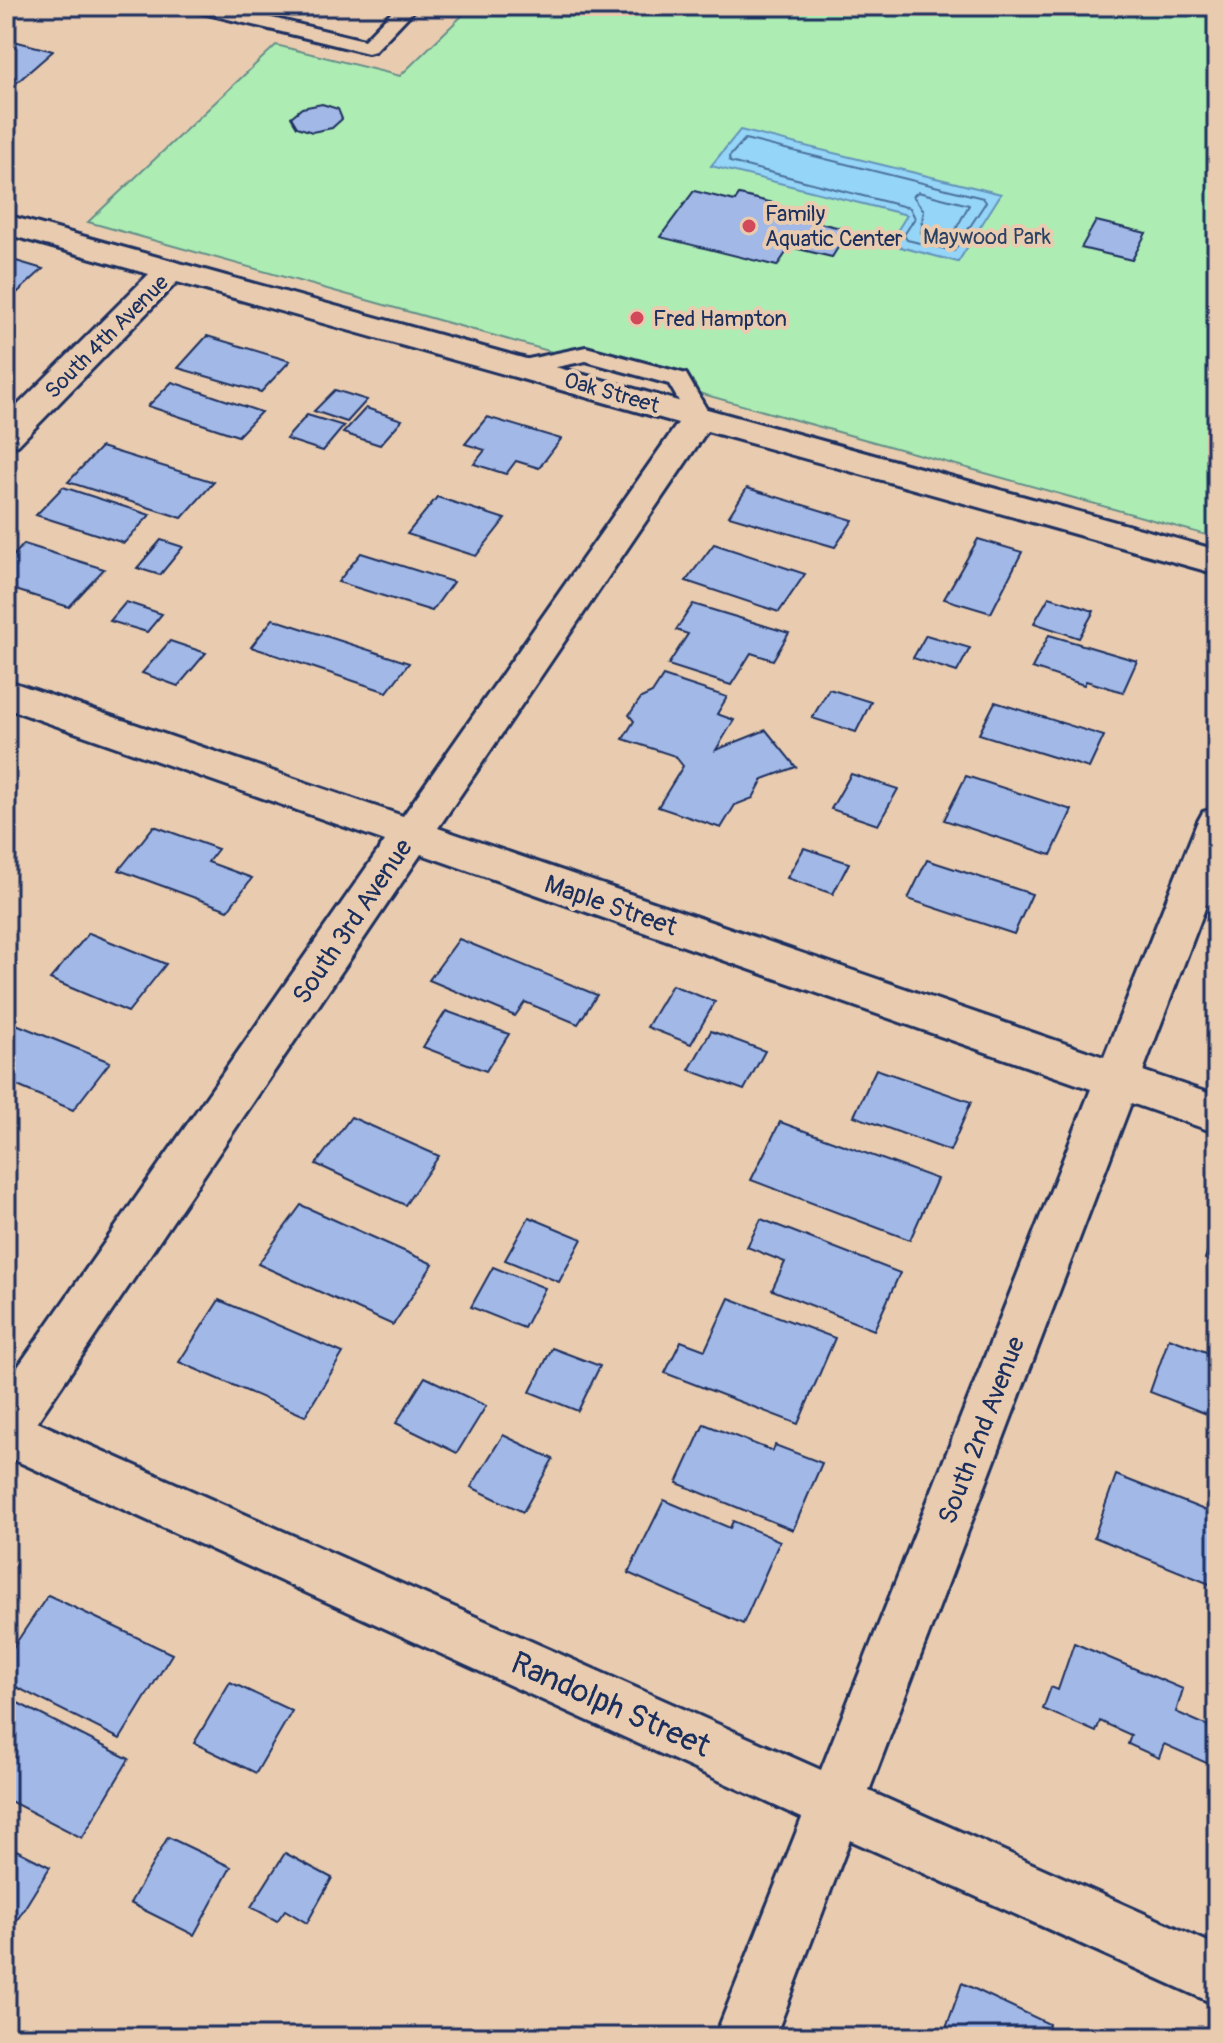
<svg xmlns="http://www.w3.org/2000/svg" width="1223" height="2043" font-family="Pangolin,sans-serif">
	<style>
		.green { fill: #adecb3; stroke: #648e88; stroke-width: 2 }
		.water { fill: #95d5f7; stroke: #6493ba; stroke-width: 2 }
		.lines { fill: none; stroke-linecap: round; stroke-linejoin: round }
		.shore { stroke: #4c719b; stroke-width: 2 }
		.building { fill: #a2b8e6; stroke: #1b2f5e; stroke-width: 2 }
		.service-casing { stroke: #1b2f5e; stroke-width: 6 }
		.minor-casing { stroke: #1b2f5e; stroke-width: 6 }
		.service { fill: #e9ccb0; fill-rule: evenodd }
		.minor { fill: #e9ccb0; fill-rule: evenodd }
		.poi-dot { fill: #d1495b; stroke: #e9ccb0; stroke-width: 3 }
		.labels { text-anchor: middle; stroke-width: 8; stroke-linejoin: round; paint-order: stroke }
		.far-poi-label { font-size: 22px; fill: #1b2f5e; stroke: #e9ccb0; text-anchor: start }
		.far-park-label { font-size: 22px; fill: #2a4266; stroke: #e9ccb0 }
		.far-street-label { font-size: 22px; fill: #1b2f5e; stroke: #e9ccb0 }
		.street-label { font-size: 26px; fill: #1b2f5e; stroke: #e9ccb0 }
		.near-street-label { font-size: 32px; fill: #1b2f5e; stroke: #e9ccb0 }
	</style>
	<rect width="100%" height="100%" fill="#e9ccb0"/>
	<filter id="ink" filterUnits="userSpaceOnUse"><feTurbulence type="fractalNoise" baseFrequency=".0125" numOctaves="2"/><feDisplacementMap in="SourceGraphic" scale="16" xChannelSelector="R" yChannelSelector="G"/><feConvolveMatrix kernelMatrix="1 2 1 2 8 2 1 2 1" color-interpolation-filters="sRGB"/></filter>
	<g filter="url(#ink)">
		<!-- green -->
		<polygon class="green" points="472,6 1217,6 1217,538 88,222 276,45 400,76"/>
		<!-- water -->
		<polygon class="water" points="740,130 1001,194 958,262 889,244 907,215 711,166"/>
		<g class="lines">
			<!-- shore -->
			<g class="shore">
				<polygon points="745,139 983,198 986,202 954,251 907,240 904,235 915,218 910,208 730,162 729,157"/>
				<polygon points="918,192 969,205 950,240 921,233 924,211 913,196"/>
			</g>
		</g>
		<!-- building -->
		<g class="building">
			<polygon points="6,39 53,51 6,92"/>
			<polygon points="322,104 338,109 342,119 332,128 312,132 297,127 291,117 302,108"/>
			<polygon points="694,191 735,201 739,195 774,203 769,211 849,230 832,257 790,247 777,266 660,237"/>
			<polygon points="1096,221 1146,233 1132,260 1081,248"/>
			<polygon points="6,258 43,269 6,303"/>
			<polygon points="207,336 290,361 261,392 178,368"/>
			<polygon points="172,382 261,412 238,436 148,406"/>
			<polygon points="335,390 367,400 347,422 314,411"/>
			<polygon points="366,408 402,420 380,445 343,433"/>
			<polygon points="307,415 344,426 323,451 286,439"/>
			<polygon points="487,417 561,439 539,468 516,461 506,474 474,464 485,450 465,444"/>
			<polygon points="101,447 214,482 182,518 68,482"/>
			<polygon points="63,487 150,515 124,543 36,515"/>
			<polygon points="747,488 853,520 835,547 729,516"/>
			<polygon points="437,497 505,519 476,556 407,534"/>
			<polygon points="978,539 1022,552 991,613 944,599"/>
			<polygon points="161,540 183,547 160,575 137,568"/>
			<polygon points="24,544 104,569 69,607 6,587 6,564"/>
			<polygon points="714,544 805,574 779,612 686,581"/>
			<polygon points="361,553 453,582 432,611 338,582"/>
			<polygon points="1049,597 1094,611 1079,638 1034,623"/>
			<polygon points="126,602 162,614 147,632 110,621"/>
			<polygon points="693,604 789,633 773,660 751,653 731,685 668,665 688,634 676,630"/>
			<polygon points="273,619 409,663 387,692 251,647"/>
			<polygon points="926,635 970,648 957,672 913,658"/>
			<polygon points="1049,635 1137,661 1123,692 1086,681 1084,685 1032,668"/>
			<polygon points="170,641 206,653 178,686 142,673"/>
			<polygon points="663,676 727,697 717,714 734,720 716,750 766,730 796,767 763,779 753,798 735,805 721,828 658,807 683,766 675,756 623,739 634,721 629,715 641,698 652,693"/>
			<polygon points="829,689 871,702 856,732 812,718"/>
			<polygon points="995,702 1104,736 1089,768 979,734"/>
			<polygon points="851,774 898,789 878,825 831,809"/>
			<polygon points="966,776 1072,810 1051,855 944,820"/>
			<polygon points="154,826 218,849 208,862 252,878 228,910 119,870"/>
			<polygon points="804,848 849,863 833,894 787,878"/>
			<polygon points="927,860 1032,894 1014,934 908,899"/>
			<polygon points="89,933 166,964 128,1012 50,979"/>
			<polygon points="459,939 597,995 578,1024 525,1002 515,1016 429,980"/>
			<polygon points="672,985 715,1002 691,1044 647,1027"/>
			<polygon points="446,1011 509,1034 486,1071 423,1047"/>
			<polygon points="6,1020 110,1062 73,1110 6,1081"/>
			<polygon points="711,1031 765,1051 744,1090 689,1070"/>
			<polygon points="876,1069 971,1102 950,1151 854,1116"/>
			<polygon points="351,1117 439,1156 405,1205 316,1164"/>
			<polygon points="780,1122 937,1179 910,1240 751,1180"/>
			<polygon points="301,1205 433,1264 393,1325 258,1264"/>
			<polygon points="529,1217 582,1239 559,1282 505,1260"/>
			<polygon points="761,1219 900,1273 874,1330 772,1290 785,1262 747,1247"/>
			<polygon points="1214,1234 1217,1235 1217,1263 1205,1259"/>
			<polygon points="493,1267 545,1288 524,1328 471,1307"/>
			<polygon points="729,1298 835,1338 798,1424 665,1373 681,1341 705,1350"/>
			<polygon points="219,1300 343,1353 305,1416 179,1362"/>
			<polygon points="1169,1338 1217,1356 1217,1418 1150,1392"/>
			<polygon points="552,1348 600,1366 578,1411 530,1392"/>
			<polygon points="425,1377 486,1406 457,1453 396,1423"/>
			<polygon points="704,1424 773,1451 775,1445 822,1463 793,1530 677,1483"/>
			<polygon points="503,1435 553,1459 523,1512 471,1487"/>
			<polygon points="1116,1475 1217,1515 1217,1587 1094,1537"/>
			<polygon points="664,1500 730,1528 733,1521 780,1541 743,1624 628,1573"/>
			<polygon points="48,1595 172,1654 120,1739 6,1682 6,1658"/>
			<polygon points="1074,1643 1183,1689 1176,1712 1217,1730 1217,1746 1211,1765 1164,1744 1159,1758 1128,1744 1131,1735 1100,1721 1096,1732 1043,1709 1051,1687 1058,1690"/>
			<polygon points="230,1682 292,1711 256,1773 194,1743"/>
			<polygon points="6,1697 129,1759 82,1838 6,1799"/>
			<polygon points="168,1837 231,1867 194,1935 130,1903"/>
			<polygon points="6,1845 50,1867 6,1938"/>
			<polygon points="285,1853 332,1878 307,1923 285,1910 277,1921 251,1907"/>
			<polygon points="962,1983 1049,2024 1045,2037 943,2037"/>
		</g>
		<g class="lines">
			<defs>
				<g id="service">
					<polygon points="188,6 222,6 364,40 397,6 418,6 375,51 368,53 191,10"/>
					<polygon points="586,347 686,374 711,417 707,422 691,422 669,384 586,361 522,374 514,372 510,367 514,362"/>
				</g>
				<path id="minor" d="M6 215 1217 550V574L707 431 438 828 1104 1057 1197 823 1203 812 1217 808V877L1143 1071 1217 1096V1133L1131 1103 869 1791 1217 1946V2005L850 1840 775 2037H715L802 1818 6 1456V1384L385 841 6 708V680L403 816 678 423 177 282 18 445 6 448V417L149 274 6 234ZM421 854 1091 1089 821 1770 37 1422Z"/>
			</defs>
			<!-- service casing -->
			<use href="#service" class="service-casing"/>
			<!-- minor casing -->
			<use href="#minor" class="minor-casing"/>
			<!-- service -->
			<use href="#service" class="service"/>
			<!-- minor -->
			<use href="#minor" class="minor"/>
		</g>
	</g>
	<!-- markers -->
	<g class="poi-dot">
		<circle cx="749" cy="226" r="8"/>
		<circle cx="637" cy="318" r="8"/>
	</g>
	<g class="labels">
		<!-- far-poi labels -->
		<g class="far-poi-label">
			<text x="765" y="221">Family<tspan x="765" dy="25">Aquatic Center</tspan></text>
			<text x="653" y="326">Fred Hampton</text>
		</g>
		<!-- far-park labels -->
		<g class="far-park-label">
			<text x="987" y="244">Maywood Park</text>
		</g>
		<!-- far-street labels -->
		<g class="far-street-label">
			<text transform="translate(106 336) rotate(-45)" y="8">South 4th Avenue</text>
			<text transform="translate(612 392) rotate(16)" y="8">Oak Street</text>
		</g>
		<!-- street labels -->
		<g class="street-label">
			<text transform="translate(611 905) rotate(19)" y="9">Maple Street</text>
			<text transform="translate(352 921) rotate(-56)" y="9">South 3rd Avenue</text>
			<text transform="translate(981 1430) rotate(-69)" y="9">South 2nd Avenue</text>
		</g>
		<!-- near-street labels -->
		<g class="near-street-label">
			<text transform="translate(611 1704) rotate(24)" y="11">Randolph Street</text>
		</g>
	</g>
	<!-- margin -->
	<rect width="1223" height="2043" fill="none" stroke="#e9ccb0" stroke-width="32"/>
	<rect x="16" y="16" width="1191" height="2011" fill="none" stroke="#1b2f5e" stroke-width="3" filter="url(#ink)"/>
</svg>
